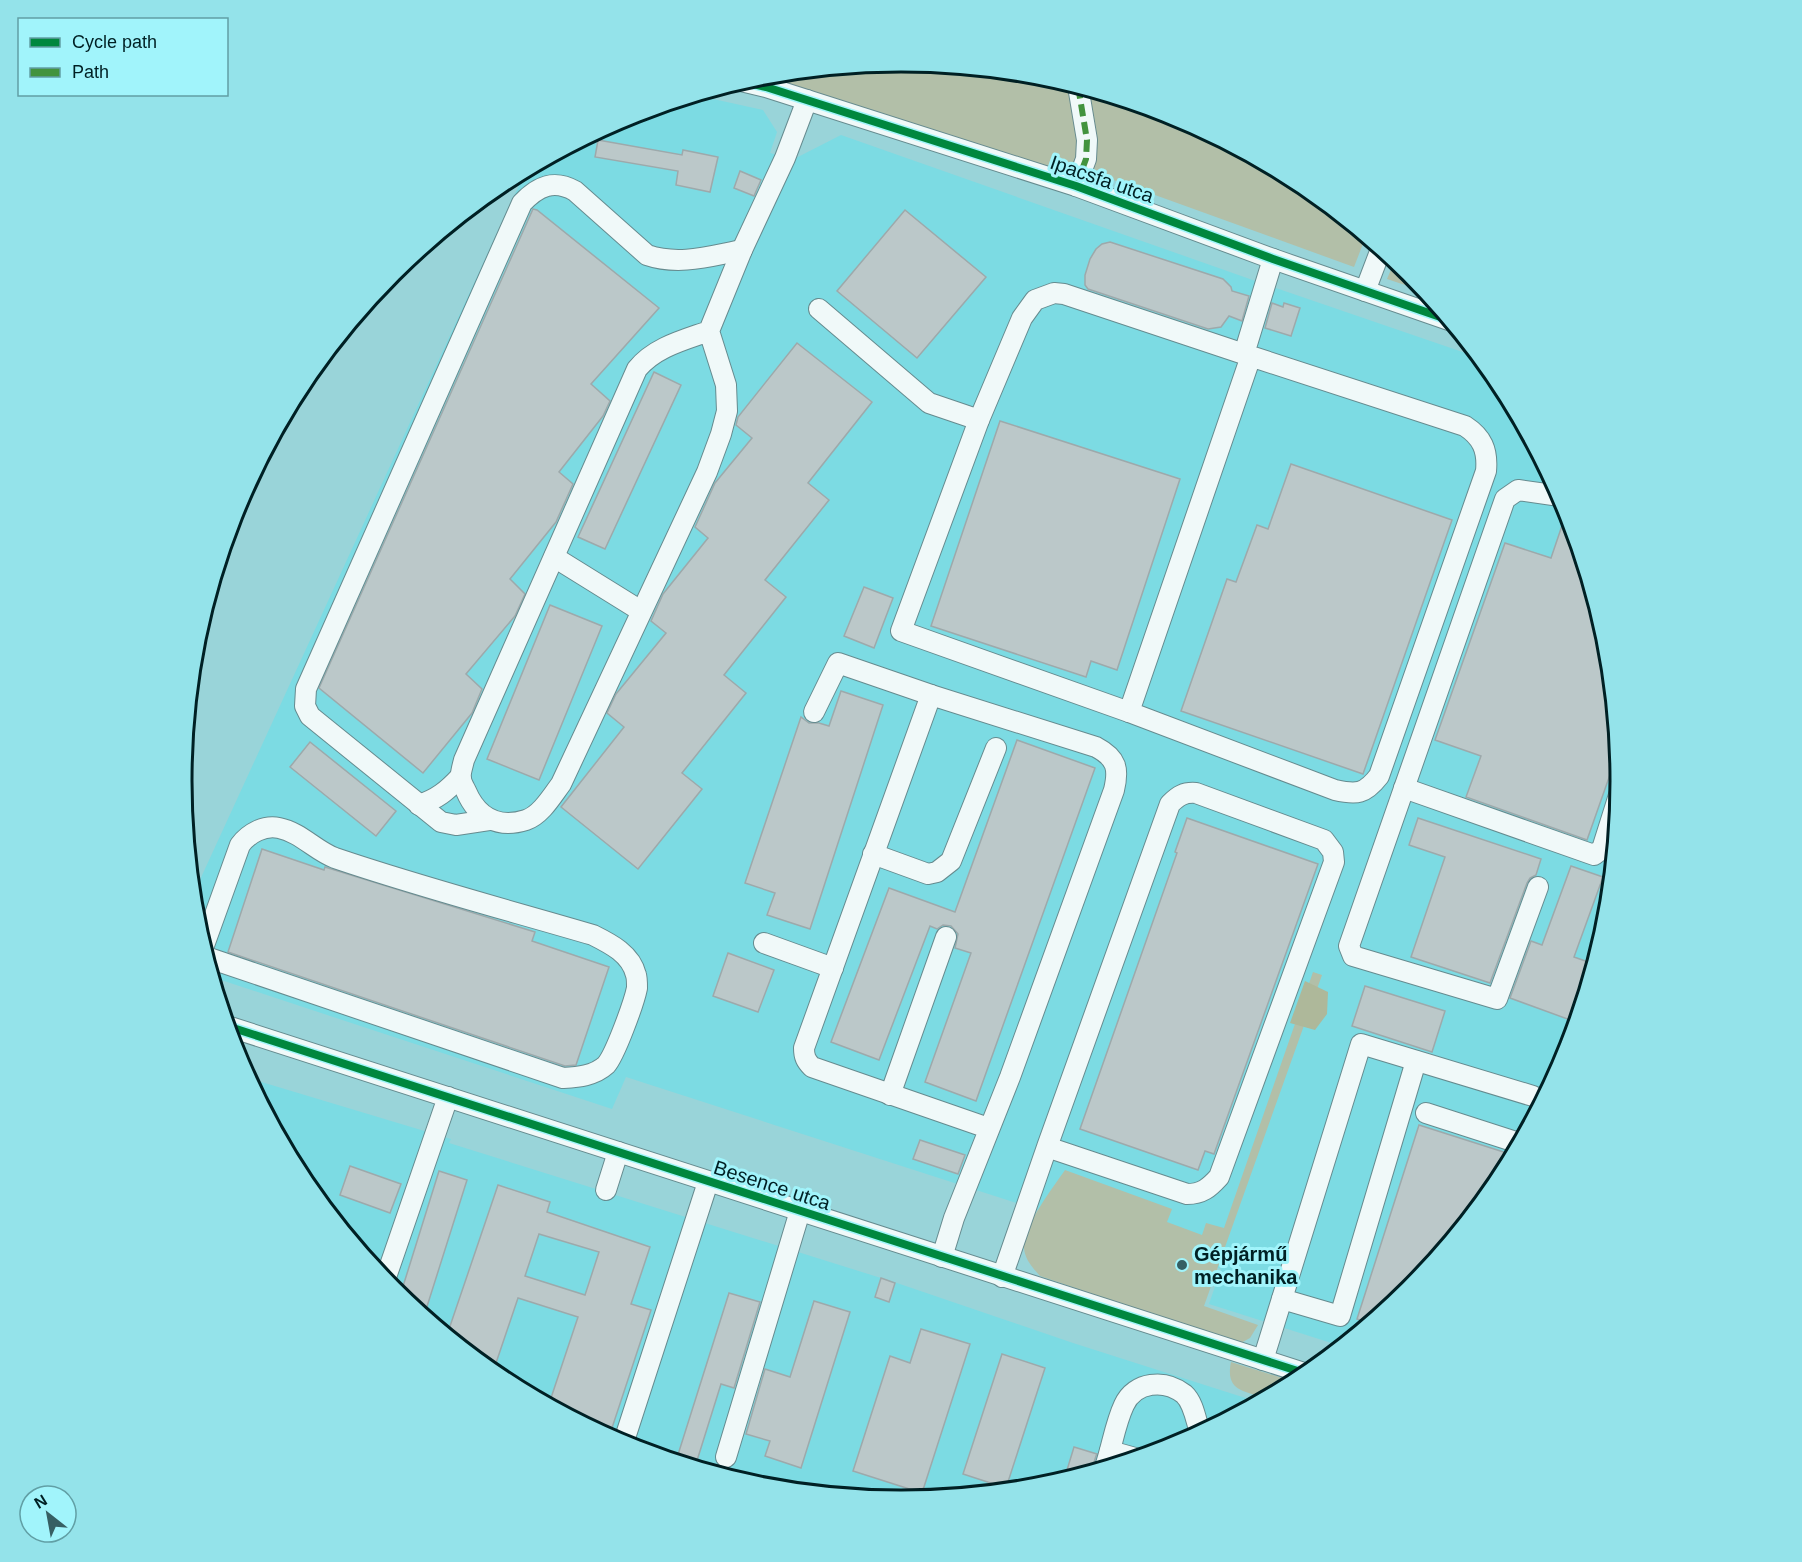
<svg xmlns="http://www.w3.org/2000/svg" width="1802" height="1562" font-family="Arial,sans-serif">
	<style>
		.built { fill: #7cdbe3 }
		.green { fill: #b2bfa8 }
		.forest { fill: #aeb89a }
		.building { fill: #bbc8c9; stroke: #9da9ab; stroke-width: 1.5; fill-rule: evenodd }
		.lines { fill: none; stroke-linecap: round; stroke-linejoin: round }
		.minor-casing { stroke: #668b8f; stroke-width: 22 }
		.minor { stroke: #f0f9f9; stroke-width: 20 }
		.quiet { stroke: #42933e; stroke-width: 6; stroke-dasharray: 12 6; stroke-linecap: butt }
		.cycleway-casing { stroke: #a1f4fb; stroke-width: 11 }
		.cycleway { stroke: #00873e; stroke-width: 8 }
		.poi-dot { fill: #365f63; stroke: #a1f4fb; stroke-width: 2 }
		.labels { text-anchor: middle; stroke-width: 6; stroke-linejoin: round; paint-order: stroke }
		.street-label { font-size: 20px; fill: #002024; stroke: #a1f4fb }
		.poi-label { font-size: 20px; font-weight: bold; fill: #002024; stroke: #a1f4fb; text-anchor: start }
		.rim { fill: none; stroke: #002024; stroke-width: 3 }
	</style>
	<rect width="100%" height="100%" fill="#99d4d9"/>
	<!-- built -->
	<g class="built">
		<polygon points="695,95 763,110 777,132 770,153 794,159 841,135 1264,284 1480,358 1499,382 1566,506 1607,641 1620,781 1607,922 1566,1057 1499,1181 1410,1290 1341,1346 1209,1304 1221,1269 626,1077 612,1109 212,977 195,921 193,895 526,170 626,116"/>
		<polygon points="248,1078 451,1139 449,1143 897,1283 1073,1343 1258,1402 1176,1446 1041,1487 901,1500 760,1487 625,1446 501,1379 392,1290 303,1180"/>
	</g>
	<!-- green -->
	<g class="green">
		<polygon points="901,62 1042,75 1177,116 1301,183 1366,236 1354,267 1083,169 1076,186 741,81 761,75"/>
		<polygon points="1395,260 1410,272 1426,292 1387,279"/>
		<path d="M1313 972 1322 975 1204 1306 1258 1325 1250 1338 1239 1344 1040 1276C1033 1268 1025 1260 1024 1248 1021 1229 1054 1186 1065 1170L1172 1209 1167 1222 1202 1235 1206 1223 1224 1228Z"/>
		<path d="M1231 1362 1289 1380 1290 1378 1299 1380 1265 1398C1244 1391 1225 1391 1231 1362Z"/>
	</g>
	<!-- forest -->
	<polygon class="forest" points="1305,981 1328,992 1327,1014 1315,1030 1290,1023"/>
	<!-- building -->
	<g class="building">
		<polygon points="598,140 682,155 683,150 718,157 710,192 676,185 678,171 595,157"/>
		<polygon points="740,171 761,180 754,196 734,188"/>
		<polygon points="533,209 537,210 659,308 591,384 610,401 603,416 559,472 573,484 556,522 510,579 525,594 515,616 466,674 482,689 472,713 423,773 319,688"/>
		<polygon points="905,210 986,277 917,358 837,291"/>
		<polygon points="1110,242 1223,279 1231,287 1232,291 1249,296 1242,321 1229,316 1221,327 1208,329 1088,289 1085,285 1085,275 1090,259 1096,249 1102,244"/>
		<polygon points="1272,303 1283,307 1284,303 1300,308 1291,336 1265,328"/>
		<polygon points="797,343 872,402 808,483 829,500 765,580 786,597 724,675 746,693 682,773 702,789 638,869 561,807 624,727 607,713 616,694 666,633 651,621 663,594 708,538 695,527 715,483 752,438 736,425 738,417"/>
		<polygon points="654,372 681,385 605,549 578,537"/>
		<polygon points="1000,421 1180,479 1117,670 1091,661 1086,677 931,626"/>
		<polygon points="1291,464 1452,520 1363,774 1181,711 1227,579 1236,582 1257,525 1268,529"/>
		<polygon points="1567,511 1607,641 1618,752 1587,840 1466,797 1481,756 1435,740 1505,543 1551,558"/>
		<polygon points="864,587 893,598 874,648 844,636"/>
		<polygon points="550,605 602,626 539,780 487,759"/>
		<polygon points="841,691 883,705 810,929 767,915 775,893 745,883 801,717 809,723 819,723 829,726"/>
		<polygon points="1017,740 1095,768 976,1101 925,1082 971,953 955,948 958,934 951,926 943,925 937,929 930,926 879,1060 831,1042 889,888 955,912"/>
		<polygon points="310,742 396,811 376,836 290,767"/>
		<polygon points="1187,818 1318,864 1214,1154 1205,1151 1198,1170 1080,1129 1177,853 1175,852"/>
		<polygon points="1418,818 1541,859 1536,875 1530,878 1527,883 1490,983 1411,957 1445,857 1409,845"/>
		<polygon points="262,849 324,870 325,867 535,932 532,941 609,967 576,1065 565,1066 228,952"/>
		<polygon points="1571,866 1603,877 1574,957 1594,964 1573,1021 1510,998 1531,941 1542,945"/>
		<polygon points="728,953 774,970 758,1012 713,996"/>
		<polygon points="1365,986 1445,1011 1432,1052 1352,1026"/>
		<polygon points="1419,1125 1513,1155 1499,1181 1410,1290 1369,1323 1357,1319"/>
		<polygon points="920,1140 965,1155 958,1174 913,1159"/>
		<polygon points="350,1166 401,1184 390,1213 340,1195"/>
		<polygon points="439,1171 467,1180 424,1316 400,1296"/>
		<path d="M498 1185 550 1202 547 1212 650 1247 631 1304 651 1310 609 1437 549 1404 578 1317 518 1298 496 1363 471 1354 447 1335ZM539 1234 599 1252 585 1295 525 1276Z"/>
		<polygon points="881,1278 895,1283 889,1302 875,1297"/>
		<polygon points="729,1293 760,1302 734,1388 721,1384 695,1467 676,1461"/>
		<polygon points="814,1301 850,1312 801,1468 765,1456 770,1441 746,1434 765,1369 790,1377"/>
		<polygon points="921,1329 970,1344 922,1493 853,1471 890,1356 910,1363"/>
		<polygon points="1002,1354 1045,1368 1006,1488 963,1474"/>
		<polygon points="1074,1447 1097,1454 1096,1456 1091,1472 1064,1480"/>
	</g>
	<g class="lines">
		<defs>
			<g id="minor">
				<polyline points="741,81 766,87 1076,186 1273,259 1449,320"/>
				<polyline points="1076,186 1086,159 1087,140 1078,86"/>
				<polyline points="1365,291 1381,249"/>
				<polyline points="819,309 929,403 979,420"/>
				<path d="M709 331C684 340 655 347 637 369L464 760C463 765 460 773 461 778 461 782 464 787 466 791 477 817 498 829 526 820 541 815 552 796 561 784L707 472 721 434 727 411 726 385 709 331 742 250 785 158 807 100"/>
				<path d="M1251 356 1129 712 1335 790C1357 795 1365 794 1379 776L1486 471C1488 450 1482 437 1465 426L1244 354 1273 259"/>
				<polyline points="554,557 641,611"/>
				<polyline points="814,712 838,663 931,695"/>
				<polyline points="1129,712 901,631 979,420 1022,318 1035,300 1054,293 1064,294 1244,354"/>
				<polyline points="1404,788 1594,855 1602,849 1619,795"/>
				<path d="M419 805C437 799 447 791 460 777"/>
				<path d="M489 820 456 825 441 822 310 716 305 706 306 689 522 203C538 186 554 179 575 191L647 255C679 266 710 256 742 250"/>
				<polyline points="873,854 928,874 937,872 951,861 996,748"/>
				<polyline points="1538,887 1497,999 1353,956 1349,946 1505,499 1518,490 1560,496"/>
				<polyline points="764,943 833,968"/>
				<path d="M203 948 240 845C249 833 264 825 279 828 300 832 316 851 335 858 420 887 508 910 593 935 611 944 631 954 636 975 637 978 637 985 637 988 634 1003 615 1055 606 1065 594 1076 578 1077 563 1078L206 957"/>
				<polyline points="227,1026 1307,1374"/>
				<polyline points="890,1095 946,937"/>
				<polyline points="1426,1113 1519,1143"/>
				<polyline points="606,1190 618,1152"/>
				<path d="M942 1257 954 1218 1010 1077 1114 790C1119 769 1117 758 1096 747L931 695 804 1048C804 1057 806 1061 812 1067L988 1128"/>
				<path d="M1002 1277 1047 1147 1187 1194C1202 1194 1209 1188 1219 1177L1334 862 1333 852 1324 840 1196 793C1184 792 1178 796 1170 804L1047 1147"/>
				<polyline points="385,1280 448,1097"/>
				<polyline points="1282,1299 1340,1316 1416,1061"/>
				<polyline points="1263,1360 1361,1044 1533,1096"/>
				<polyline points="623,1444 708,1182"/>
				<polyline points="1110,1451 1135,1458"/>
				<polyline points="726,1457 800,1211"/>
				<path d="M1105 1467C1112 1447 1115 1424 1124 1405 1135 1381 1165 1379 1184 1394 1194 1403 1196 1421 1200 1433"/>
			</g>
		</defs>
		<!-- minor casing -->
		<use href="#minor" class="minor-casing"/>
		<!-- minor -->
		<use href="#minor" class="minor"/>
		<!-- quiet -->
		<g class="quiet">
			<polyline points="766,87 770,74"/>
			<polyline points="1076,186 1086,159 1087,140 1078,86"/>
		</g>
		<defs>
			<g id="cycleway">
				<polyline points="741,81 766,87 1076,186 1273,259 1449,320"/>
				<polyline points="227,1026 1307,1374"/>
			</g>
		</defs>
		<!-- cycleway casing -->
		<use href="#cycleway" class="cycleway-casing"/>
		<!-- cycleway -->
		<use href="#cycleway" class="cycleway"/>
	</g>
	<!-- markers -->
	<circle class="poi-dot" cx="1182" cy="1265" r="6"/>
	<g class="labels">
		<!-- street labels -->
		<g class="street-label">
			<text transform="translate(1102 179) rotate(19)" y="7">Ipacsfa utca</text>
			<text transform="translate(772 1185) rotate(18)" y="7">Besence utca</text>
		</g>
		<!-- poi labels -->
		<g class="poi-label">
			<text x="1194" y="1261">Gépjármű<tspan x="1194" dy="23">mechanika</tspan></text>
		</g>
	</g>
	<!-- crop -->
	<path d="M0 0H1802V1562H0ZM192 781a709 709 0 1 1 1418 0a709 709 0 1 1-1418 0Z" fill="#94e3ea" fill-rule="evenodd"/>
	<path class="rim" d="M192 781a709 709 0 1 1 1418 0a709 709 0 1 1-1418 0Z"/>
	<!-- legend -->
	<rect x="18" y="18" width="210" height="78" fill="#a1f4fb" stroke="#619fa5" stroke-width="1.5"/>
	<rect x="30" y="38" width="30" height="9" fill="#00873e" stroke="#619fa5" stroke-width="1.5"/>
	<text x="72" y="48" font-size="18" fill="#002024">Cycle path</text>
	<rect x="30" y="68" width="30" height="9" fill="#42933e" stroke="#619fa5" stroke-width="1.5"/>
	<text x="72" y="78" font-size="18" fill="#002024">Path</text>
	<!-- north arrow -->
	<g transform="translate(48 1514) rotate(329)"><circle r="28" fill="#a1f4fb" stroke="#619fa5" stroke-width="1.5"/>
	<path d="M0-4.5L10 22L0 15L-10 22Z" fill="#365f63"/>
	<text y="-9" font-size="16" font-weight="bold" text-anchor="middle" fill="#002024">N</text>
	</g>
</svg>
